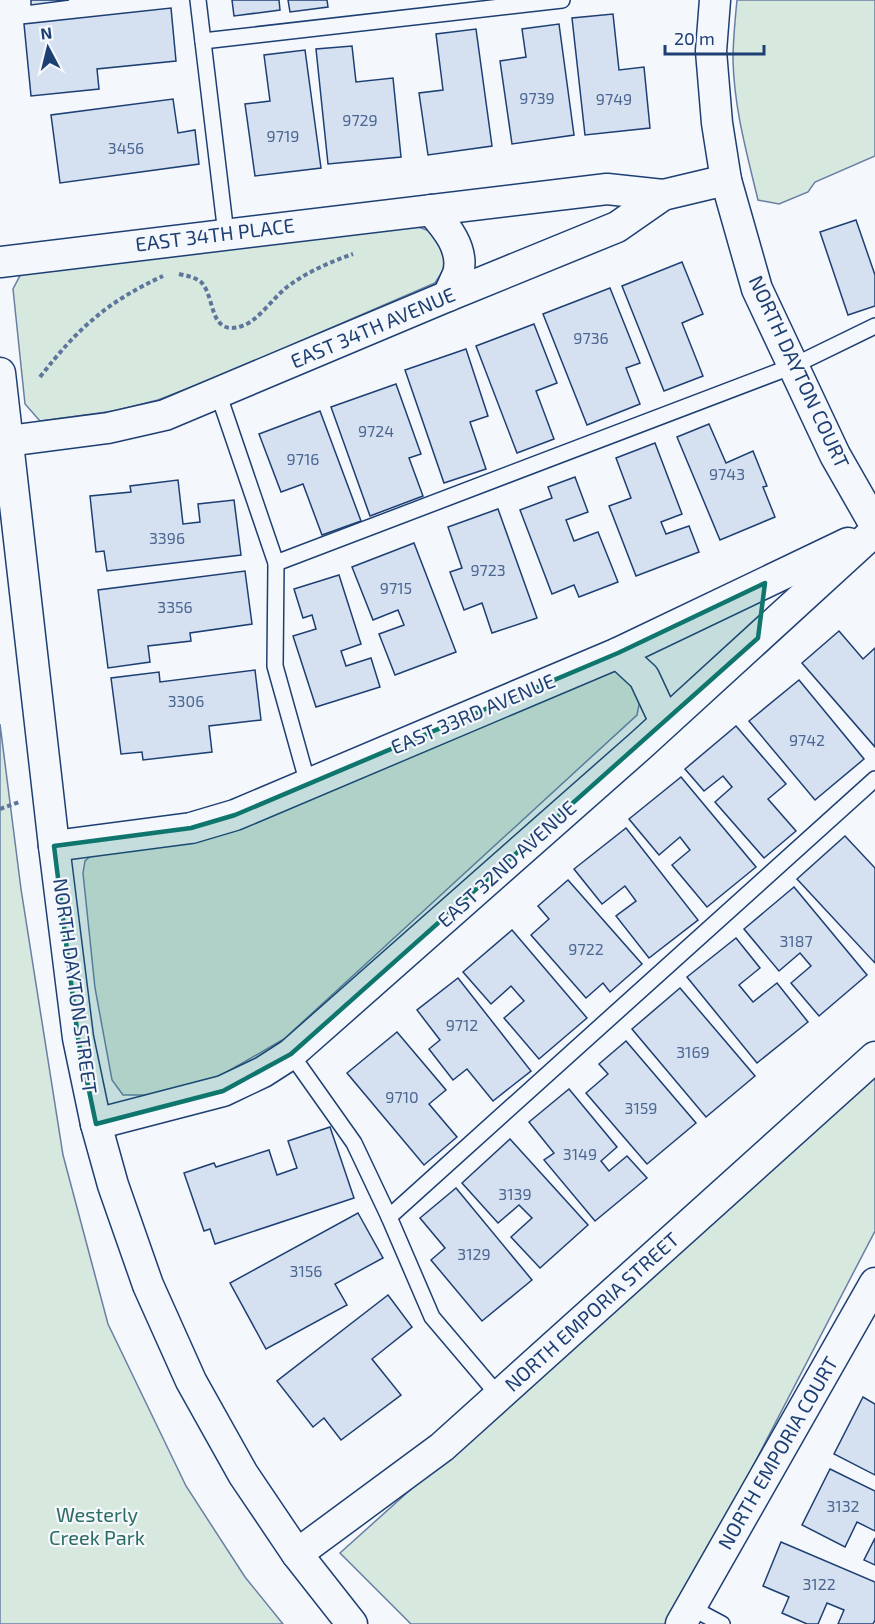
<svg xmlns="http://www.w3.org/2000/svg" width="875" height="1624" font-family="'Exo 2',sans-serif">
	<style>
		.green { fill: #d7e8df; stroke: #687fa3; stroke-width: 1.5 }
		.building { fill: #d5e0f0; stroke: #1d3f73; stroke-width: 1.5 }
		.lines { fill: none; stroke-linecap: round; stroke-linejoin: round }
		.lane-casing { stroke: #1d3f73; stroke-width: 18 }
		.street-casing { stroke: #1d3f73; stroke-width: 33 }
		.path { stroke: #5e769c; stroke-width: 4; stroke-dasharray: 4.5 3; stroke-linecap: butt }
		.lane { stroke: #f4f7fb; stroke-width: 15 }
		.street { stroke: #f4f7fb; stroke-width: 30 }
		.marked { fill: #0f766e; fill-opacity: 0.2; stroke: #0f766e; stroke-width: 4.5; stroke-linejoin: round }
		.labels { text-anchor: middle; stroke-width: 4.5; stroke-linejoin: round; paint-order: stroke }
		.number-label { font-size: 16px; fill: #4b6792 }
		.street-label { font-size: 20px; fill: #1d3f73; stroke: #f4f7fb }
		.park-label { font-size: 20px; fill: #2c6c60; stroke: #f4f7fb }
	</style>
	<rect width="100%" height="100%" fill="#f4f7fb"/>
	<!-- green -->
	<g class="green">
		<path d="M737 0H875V156L815 182 808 192 779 204 758 200C747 154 734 108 733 60 733 40 735 20 737 0Z"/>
		<path d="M413 225 435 233C448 257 451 260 435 283L217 377 158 400 114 411 40 421 25 404 13 289 22 272Z"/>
		<polygon points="606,669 620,671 641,695 637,715 284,1039 220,1076 146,1095 123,1095 112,1080 95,988 83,873 85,861 93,854"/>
		<polygon points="0,724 21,889 63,1155 108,1324 186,1486 245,1577 283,1624 0,1624"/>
		<polygon points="875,1072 875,1231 671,1624 411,1624 340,1553"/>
	</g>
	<!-- building -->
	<g class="building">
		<polygon points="31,0 69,0 31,5"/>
		<polygon points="232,0 279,0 280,10 234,16"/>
		<polygon points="288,0 327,0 328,7 290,12"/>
		<polygon points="171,8 176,61 97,69 99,89 31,96 24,24"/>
		<polygon points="613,14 619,70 644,67 650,128 585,135 572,18"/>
		<polygon points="559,24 574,135 512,144 500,61 526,57 522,29"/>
		<polygon points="476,29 492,146 428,155 419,93 443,90 436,34"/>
		<polygon points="352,46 356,82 393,78 401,157 328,164 316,49"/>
		<polygon points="305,50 321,168 255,176 245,104 270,101 264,55"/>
		<polygon points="173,99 178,133 195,130 199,164 60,183 51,115"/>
		<polygon points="856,220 875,275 875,306 848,315 820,232"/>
		<polygon points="682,262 703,314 682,323 703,376 664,391 622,286"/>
		<polygon points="610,288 640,363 626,368 640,404 587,425 543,314"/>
		<polygon points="534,324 557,383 536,391 554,439 517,453 476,346"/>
		<polygon points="466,349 488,416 470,422 486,469 444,483 405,370"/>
		<polygon points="396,384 421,454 409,458 423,496 370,516 331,407"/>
		<polygon points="320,411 361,521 322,535 303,484 281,492 259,434"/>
		<polygon points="709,424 726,463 753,451 767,486 763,487 775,517 720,540 677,437"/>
		<polygon points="655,443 682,514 661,522 666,534 689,526 699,552 636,576 609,506 631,498 616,458"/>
		<polygon points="575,477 588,512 566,520 574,541 598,532 618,582 579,597 574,585 552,594 520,510 552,498 548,487"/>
		<polygon points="178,480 183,524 200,522 198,504 234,500 241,555 107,571 104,551 96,552 90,496 131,492 130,486"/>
		<polygon points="498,509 537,618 492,633 482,603 464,610 450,572 462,568 448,527"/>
		<polygon points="414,543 456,652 395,675 379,634 404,625 398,610 373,620 352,567"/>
		<polygon points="245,571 252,624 190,633 191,641 148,646 150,662 108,668 98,590"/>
		<polygon points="339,575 361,644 341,651 346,666 371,658 380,687 316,707 293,636 316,629 312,615 303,618 294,589"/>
		<polygon points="839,631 863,659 875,648 875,747 802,663"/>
		<polygon points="255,670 261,720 209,726 212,752 143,760 142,752 121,754 111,678 159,672 160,682"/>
		<polygon points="799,680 864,759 815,800 749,721"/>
		<polygon points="736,726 786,784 768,799 796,831 764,858 715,802 732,787 723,776 704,791 685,769"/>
		<polygon points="681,777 756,867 707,907 672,865 690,850 680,837 659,855 629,819"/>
		<polygon points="626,828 698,920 649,958 616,916 636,901 625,886 602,904 574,869"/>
		<polygon points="845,836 875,868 875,963 797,879"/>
		<polygon points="568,880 642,964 610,992 603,983 586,998 531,935 549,919 538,906"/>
		<polygon points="794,887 867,975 819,1016 791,983 811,966 800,953 779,971 744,929"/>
		<polygon points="512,930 587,1018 539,1059 504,1018 524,1001 511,986 491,1004 463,972"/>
		<polygon points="736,938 760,968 739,985 753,1002 777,983 808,1022 757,1063 687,977"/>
		<polygon points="458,978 531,1071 493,1101 467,1069 453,1080 429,1049 440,1040 417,1010"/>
		<polygon points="680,988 755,1076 706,1117 632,1029"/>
		<polygon points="397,1032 446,1090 429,1104 457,1137 424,1165 347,1073"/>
		<polygon points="626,1041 696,1123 647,1164 586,1093 608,1074 599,1064"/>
		<polygon points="569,1089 617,1147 601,1161 609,1171 627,1156 647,1178 595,1221 544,1160 554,1153 529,1122"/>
		<polygon points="330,1127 354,1198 215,1244 210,1229 204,1231 184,1173 214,1163 216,1167 269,1150 277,1175 297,1168 288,1141"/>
		<polygon points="510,1139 588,1225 540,1268 511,1237 532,1218 519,1205 498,1223 462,1183"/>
		<polygon points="456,1188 532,1280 482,1321 431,1260 445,1248 420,1218"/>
		<polygon points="358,1213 383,1258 335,1284 347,1305 266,1349 230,1283"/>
		<polygon points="388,1295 412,1327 372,1359 401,1395 341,1440 324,1418 313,1427 277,1381"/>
		<polygon points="863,1397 875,1404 875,1475 834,1454"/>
		<polygon points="830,1469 875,1491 875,1531 857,1522 845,1547 802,1525"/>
		<polygon points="875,1538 875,1565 864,1560"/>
		<polygon points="781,1542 875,1582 875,1620 873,1624 838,1624 844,1610 827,1603 818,1624 807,1624 782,1613 789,1597 763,1586"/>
	</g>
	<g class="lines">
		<defs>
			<g id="lane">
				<polyline points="198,0 226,234"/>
				<polyline points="203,41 562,0"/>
				<polyline points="218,393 276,563 275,666 308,784"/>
				<polyline points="276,563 793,366 875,326"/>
				<polyline points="291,1054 354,1143 389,1217 432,1317 499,1396"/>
				<polyline points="389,1217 875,779"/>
				<polyline points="690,1607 722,1624"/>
			</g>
			<g id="street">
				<polyline points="715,0 711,51 717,123 726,180 757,289 835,455 875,525"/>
				<path d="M431 210C446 227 465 249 458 274 455 281 451 289 448 296"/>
				<polyline points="0,262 607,189 663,195"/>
				<polyline points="0,373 54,846 78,1038 96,1124 113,1185 148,1285 191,1381 243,1474 297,1554 352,1624"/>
				<polyline points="8,441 108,428 165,415 448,296 617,227 663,195 726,180"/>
				<polyline points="618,653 644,677 665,722"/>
				<polyline points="54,846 191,828 235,815 618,653 848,543"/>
				<polyline points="96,1124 223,1091 263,1072 291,1054 642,744 875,531"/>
				<polyline points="297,1554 442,1447 875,1057"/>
				<polyline points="681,1624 875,1283"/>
			</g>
		</defs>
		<!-- lane casing -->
		<use href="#lane" class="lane-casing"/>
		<!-- street casing -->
		<use href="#street" class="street-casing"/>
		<!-- path -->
		<g class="path">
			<path d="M179 274C187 276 195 277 201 282 216 297 208 337 242 326 258 321 273 298 287 287 307 272 330 262 353 254"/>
			<path d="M40 377C78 328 107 302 163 276"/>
			<polyline points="0,809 19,802"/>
		</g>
		<!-- lane -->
		<use href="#lane" class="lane"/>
		<!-- street -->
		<use href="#street" class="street"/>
	</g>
	<!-- marked area -->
	<path class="marked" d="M765 583 758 638 291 1054 223 1091 96 1124 78 1038 54 846 191 828 235 815 618 653Z"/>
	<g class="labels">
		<!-- number labels -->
		<g class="number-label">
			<text x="537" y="104">9739</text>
			<text x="614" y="105">9749</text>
			<text x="360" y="126">9729</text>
			<text x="283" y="142">9719</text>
			<text x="126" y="154">3456</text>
			<text x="591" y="344">9736</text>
			<text x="376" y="437">9724</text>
			<text x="303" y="465">9716</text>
			<text x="727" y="480">9743</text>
			<text x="167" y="544">3396</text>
			<text x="488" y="576">9723</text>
			<text x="396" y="594">9715</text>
			<text x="175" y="613">3356</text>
			<text x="186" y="707">3306</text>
			<text x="807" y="746">9742</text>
			<text x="796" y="947">3187</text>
			<text x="586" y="955">9722</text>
			<text x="462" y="1031">9712</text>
			<text x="693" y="1058">3169</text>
			<text x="402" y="1103">9710</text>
			<text x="641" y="1114">3159</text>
			<text x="580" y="1160">3149</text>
			<text x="515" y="1200">3139</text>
			<text x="474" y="1260">3129</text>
			<text x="306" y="1277">3156</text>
			<text x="843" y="1512">3132</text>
			<text x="819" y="1590">3122</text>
		</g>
		<!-- street labels -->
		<g class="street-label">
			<text transform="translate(215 235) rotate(-7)" y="7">EAST 34TH PLACE</text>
			<text transform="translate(373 328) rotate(-23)" y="7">EAST 34TH AVENUE</text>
			<text transform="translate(799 372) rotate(65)" y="7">NORTH DAYTON COURT</text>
			<text transform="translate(473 714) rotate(-23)" y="7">EAST 33RD AVENUE</text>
			<text transform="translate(507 864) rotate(-42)" y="7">EAST 32ND AVENUE</text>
			<text transform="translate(75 986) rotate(82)" y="7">NORTH DAYTON STREET</text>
			<text transform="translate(592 1312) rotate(-42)" y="7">NORTH EMPORIA STREET</text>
			<text transform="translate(778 1453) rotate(-60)" y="7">NORTH EMPORIA COURT</text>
		</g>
		<!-- park labels -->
		<g class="park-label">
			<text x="97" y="1522">Westerly<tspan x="97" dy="23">Creek Park</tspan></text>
		</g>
	</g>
	<!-- north arrow -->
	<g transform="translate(48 48) rotate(353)" stroke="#f4f7fb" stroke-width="4.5" paint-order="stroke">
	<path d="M0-4.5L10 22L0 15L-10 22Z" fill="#1d3f73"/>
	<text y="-9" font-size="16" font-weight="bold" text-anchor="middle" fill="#1d3f73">N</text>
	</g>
	<!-- scale -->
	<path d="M665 45v9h99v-9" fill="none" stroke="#1d3f73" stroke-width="3"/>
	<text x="674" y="45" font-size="18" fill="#1d3f73" stroke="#f4f7fb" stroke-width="4.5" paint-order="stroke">20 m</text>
</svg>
